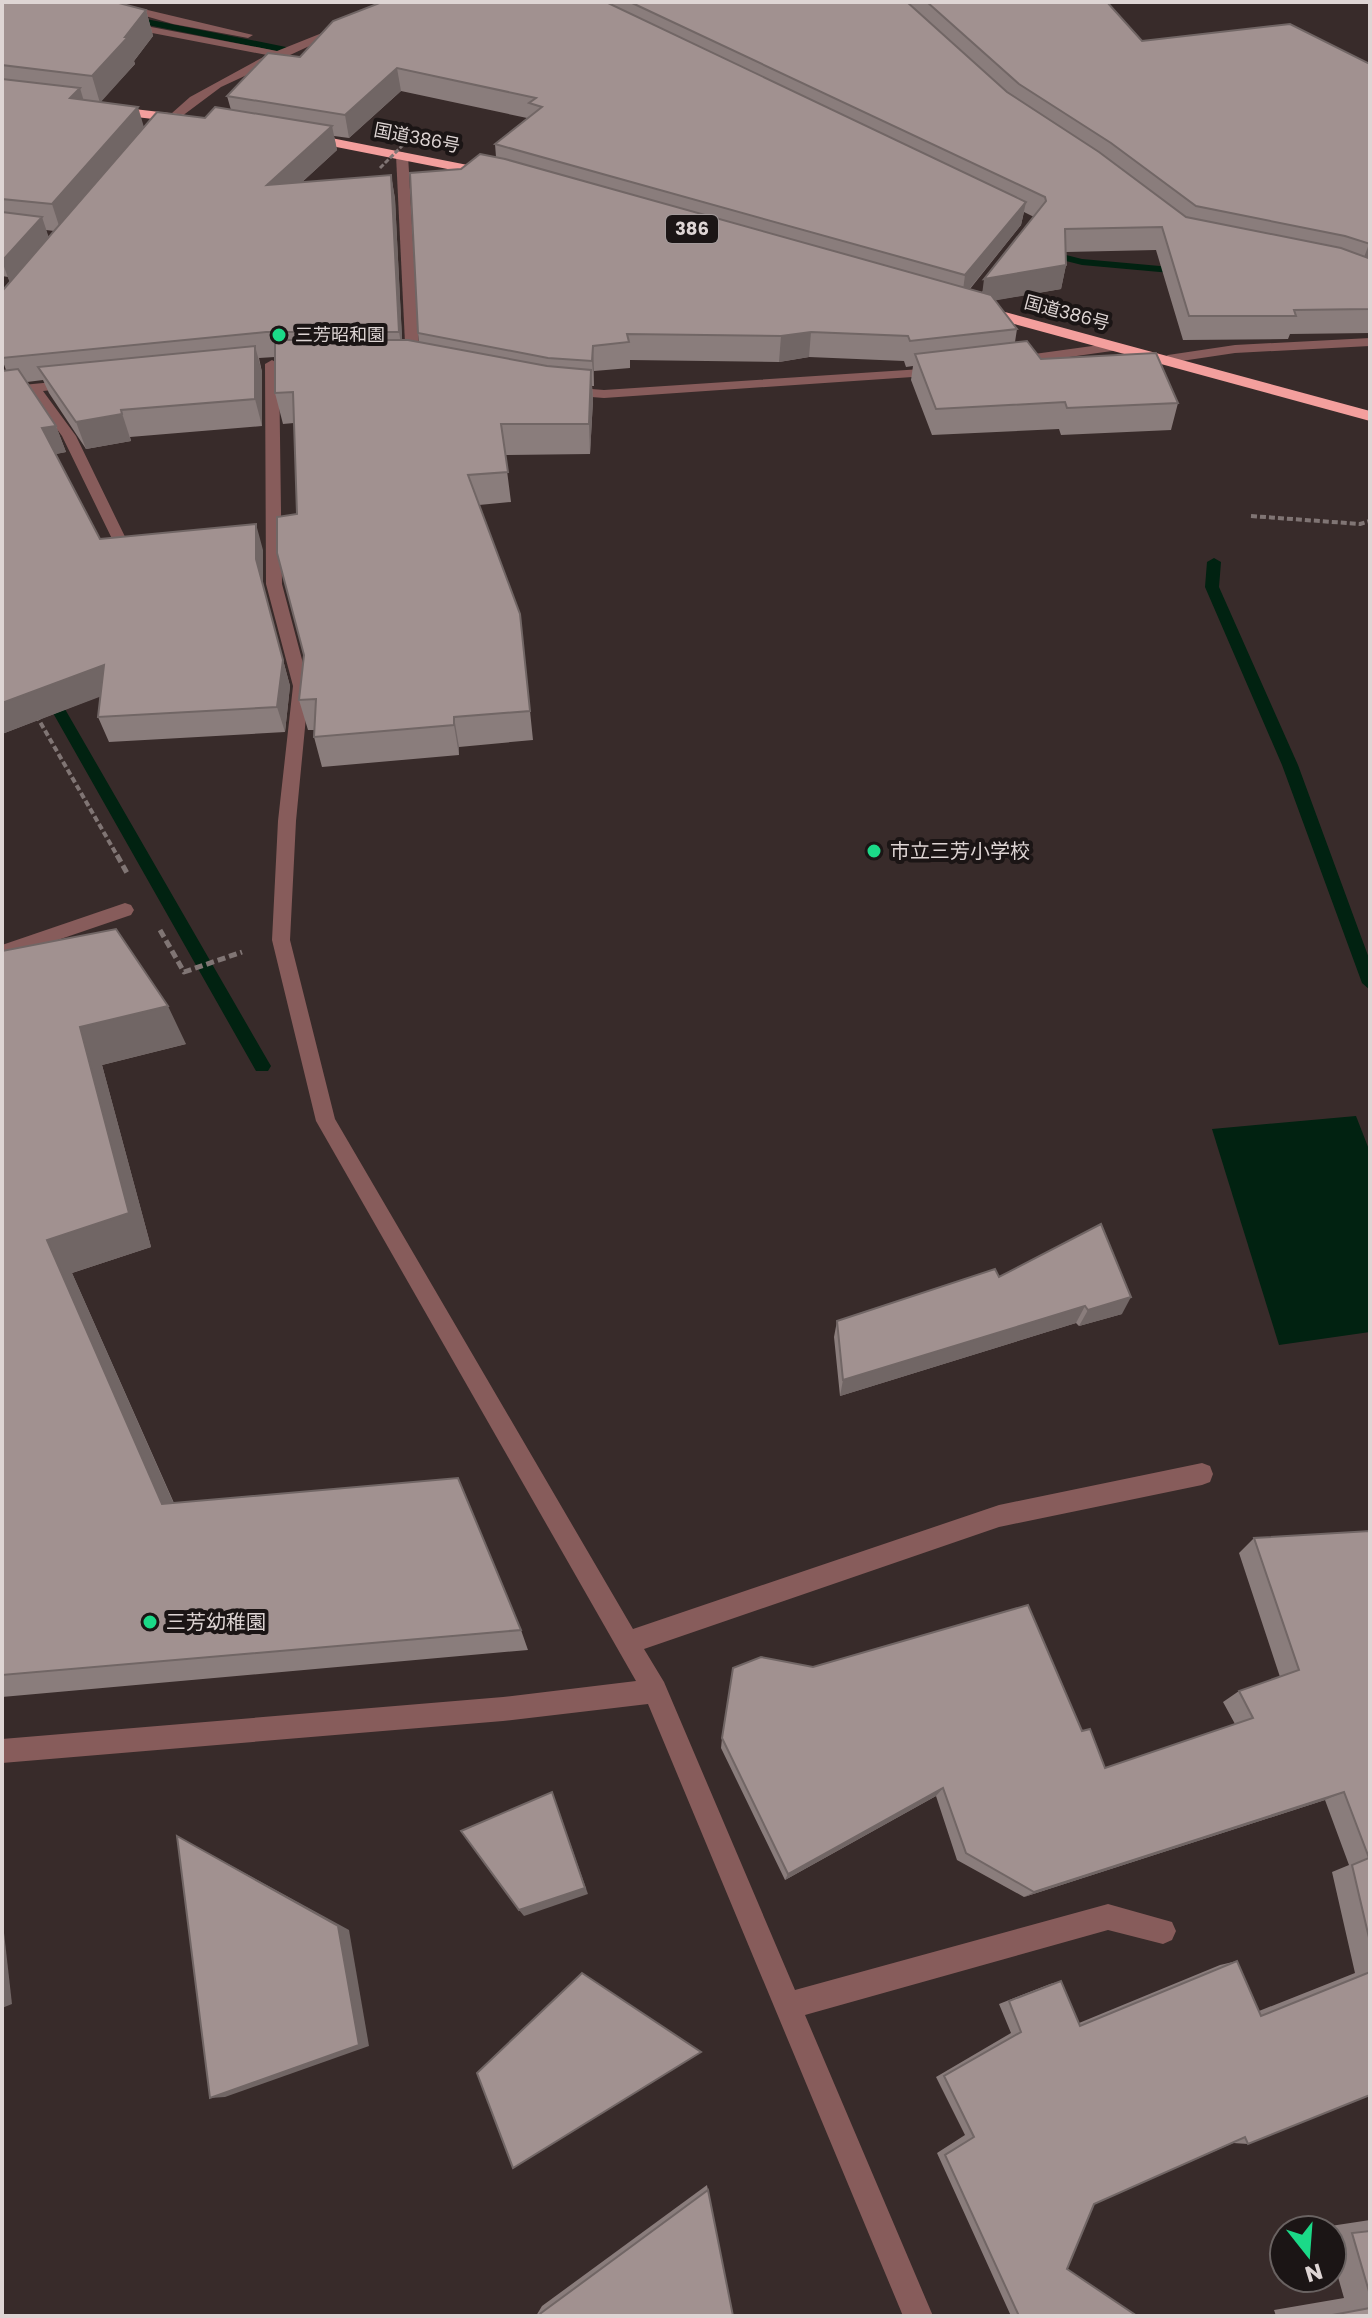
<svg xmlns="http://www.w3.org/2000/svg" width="1372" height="2318" font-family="Poppins,'Noto Sans JP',sans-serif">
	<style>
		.water { fill: #012211 }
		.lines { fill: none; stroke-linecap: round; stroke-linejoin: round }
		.stream { fill: #012211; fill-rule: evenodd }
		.path-far1 { stroke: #807574; stroke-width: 4; stroke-dasharray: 6 3; stroke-linecap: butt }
		.path { stroke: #807574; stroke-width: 5; stroke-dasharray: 8 4; stroke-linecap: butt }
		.minor { fill: #875c5b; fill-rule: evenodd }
		.highway { fill: #f39f9d; fill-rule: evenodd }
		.path-bridge { stroke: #807574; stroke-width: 3; stroke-dasharray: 5 2; stroke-linecap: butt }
		.wall { fill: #8a7d7c; fill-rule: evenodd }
		.shaded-wall { fill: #716665 }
		.building { fill: #a19190; stroke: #716665; stroke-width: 2 }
		.poi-dot { fill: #1bd988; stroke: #1b1515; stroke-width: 3 }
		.labels { text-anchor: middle; stroke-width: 8; stroke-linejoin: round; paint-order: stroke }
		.far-street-label { font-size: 18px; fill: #ded5d4; stroke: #1b1515 }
		.shield { fill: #1b1515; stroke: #a49b9b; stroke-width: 2 }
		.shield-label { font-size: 18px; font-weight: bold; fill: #ded5d4 }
		.far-poi-label { font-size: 18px; fill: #ded5d4; stroke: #1b1515; text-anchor: start }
		.poi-label { font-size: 20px; fill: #ded5d4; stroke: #1b1515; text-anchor: start }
	</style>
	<rect width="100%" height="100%" fill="#382b2a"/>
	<!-- water -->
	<polygon class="water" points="1356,1116 1370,1152 1370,1332 1279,1345 1212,1129"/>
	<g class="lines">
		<!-- stream -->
		<g class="stream">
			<polygon points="126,15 286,47 291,50 286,53 123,20"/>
			<polygon points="1042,249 1082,259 1182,268 1188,271 1182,274 1082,265 1038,254 1038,250"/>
			<polygon points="1214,558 1221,562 1219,587 1298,765 1370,961 1370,990 1362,983 1282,765 1205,587 1207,562"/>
			<polygon points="47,685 54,690 268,1061 271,1066 268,1071 256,1071 40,690"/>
		</g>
		<!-- path-far1 -->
		<g class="path-far1">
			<polyline points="1251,516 1360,524 1370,521"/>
			<polyline points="36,715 118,857"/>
		</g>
		<!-- path -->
		<g class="path">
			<polyline points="117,855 127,873"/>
			<polyline points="160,930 184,972 242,952"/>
		</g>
		<!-- minor -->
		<g class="minor">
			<polygon points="97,2 114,2 253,35 248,38 173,24"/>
			<polygon points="125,22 277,51 337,27 346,29 221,87 158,134 154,133 154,129 190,97 267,55 121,27 120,25"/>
			<polygon points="402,152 408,155 420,364 413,368 406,364 396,155"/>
			<polygon points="1370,338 1370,346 1235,353 1168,363 1161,359 1168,355 1235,345"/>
			<polygon points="1114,343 1119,344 1119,350 1013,365 1006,361 1013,357"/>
			<polygon points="272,360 279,364 282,584 309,686 296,821 290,940 335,1119 633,1629 999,1505 1202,1463 1210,1466 1213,1474 1210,1482 1202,1485 999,1527 644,1649 664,1682 795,1990 1108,1904 1172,1922 1176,1931 1172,1940 1163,1944 1108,1930 805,2015 933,2316 903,2316 648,1704 503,1721 2,1763 2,1739 503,1697 636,1681 316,1121 272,940 278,821 293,686 266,584 265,364"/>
			<polygon points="937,368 944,372 942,375 604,398 566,395 559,391 566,387 604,390"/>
			<polygon points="74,380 81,384 79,387 43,391 76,436 130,547 128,550 123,552 116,547 62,436 30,392 2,395 2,387"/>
			<polygon points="125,903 131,905 134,910 131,915 2,959 2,945"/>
		</g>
		<!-- highway -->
		<g class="highway">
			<polygon points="108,106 186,115 193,119 186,123 103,113 103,107"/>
			<polygon points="306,133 493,170 500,174 493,178 301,140 299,137"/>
			<polygon points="979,305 1370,411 1370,421 974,313 974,307"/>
		</g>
		<!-- path-bridge -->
		<polyline class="path-bridge" points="380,168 414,134"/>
	</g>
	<!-- wall -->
	<g class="wall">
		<path d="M2 2 146 10 153 36 134 61 135 64 100 102 144 127 205 118 231 110 227 96 300 57 382 2H1107L1142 41 1370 64V333L1290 334 1288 339 1183 340 1156 250 1066 252V265L1061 289 995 300 1017 329 1015 342 1041 359 1178 403 1171 430 1061 435 1059 429 932 435 911 380 913 366 906 367 904 361 809 357 779 362 630 360V368L594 371V386H592L593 400 590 454 505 455 511 502 479 505 520 614 533 740 459 747V755L322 767 314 737V730H308L299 700 304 655 294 423 283 424 275 393V357L259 358 262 372V426L130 437 131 441 86 449 49 393 43 380 27 382 56 426 66 452 55 454 100 539 263 550V585L290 686 285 732 109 742 98 717 100 696 2 734 6 370 2 359V329L10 282 8 277 2 276ZM401 91 527 118 495 144 496 157 461 169 418 333 419 343 402 340 395 199 391 175 302 182 337 150 334 136 349 138ZM1024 212 1034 217 982 292 970 289 1021 225ZM46 230 54 231 48 237Z"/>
		<polygon points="2,951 186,1044 102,1065 151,1247 72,1273 174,1503 521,1630 528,1650 2,1697"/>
		<polygon points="999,1277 1122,1314 1079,1326 1076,1323 840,1396 834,1337 837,1321"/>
		<polygon points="1370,1531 1370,2095 1248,2144 1233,2143 1094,2204 1067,2269 1137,2316 1011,2316 937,2153 965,2135 936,2077 1011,2033 999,2004 1050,1984 1061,1981 1079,2023 1220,1965 1237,1961 1259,2011 1355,1973 1332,1872 1349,1865 1325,1800 1024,1897 957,1860 936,1796 785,1880 721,1748 722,1738 1082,1731 1105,1768 1235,1724 1223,1702 1239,1691 1280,1677 1239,1553 1254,1538"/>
		<polygon points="707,2185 733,2316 536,2316 542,2306"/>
		<polygon points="1370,2220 1370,2316 1276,2316 1274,2310 1344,2298 1332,2256 1332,2230 1324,2230 1324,2227"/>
	</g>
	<!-- shaded-wall -->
	<g class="shaded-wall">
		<polygon points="146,10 153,36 134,61 135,64 100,103 92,76 125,37"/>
		<polygon points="397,68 401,91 349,138 345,115"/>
		<polygon points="80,88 88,115 70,98"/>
		<polygon points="138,107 146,134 61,232 52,204"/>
		<polygon points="332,126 337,150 273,209 267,185"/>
		<polygon points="391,175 395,199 403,357 399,332"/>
		<polygon points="1026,202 1021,225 962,298 965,275"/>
		<polygon points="42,217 51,244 12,289 2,261"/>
		<polygon points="1369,244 1370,244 1370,266 1360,268"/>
		<polygon points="1066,265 1061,289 981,303 984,279"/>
		<polygon points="811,332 809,357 779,362 781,336"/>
		<polygon points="255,346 262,372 262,426 255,399"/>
		<polygon points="593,346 594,371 594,386 592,361"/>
		<polygon points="591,370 593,400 590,454 589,424"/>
		<polygon points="121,410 131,441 86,449 76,422"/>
		<polygon points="56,426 66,452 52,455 42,428"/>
		<polygon points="256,524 263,550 263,585 290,686 285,732 277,707 256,559"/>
		<polygon points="104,665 115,691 2,734 2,703"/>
		<polygon points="454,717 459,747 459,755 454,725"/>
		<polygon points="168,1006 186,1044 102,1065 151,1247 72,1273 185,1529 162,1504 47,1240 80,1027"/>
		<polygon points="1131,1297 1122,1314 1079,1326 1088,1310"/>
		<polygon points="1085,1306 1076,1323 840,1396 843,1380"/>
		<polygon points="943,1788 936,1796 785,1880 788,1874"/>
		<polygon points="552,1792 588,1894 524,1916 519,1910"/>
		<polygon points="1344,1792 1325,1800 1024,1897 1034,1892"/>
		<polygon points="177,1836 349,1930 369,2046 225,2097 210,2098"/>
		<polygon points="2,1915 12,2004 2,2008"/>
	</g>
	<!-- building -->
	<g class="building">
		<polygon points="2,2 115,2 146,10 125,37 128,37 92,76 2,65"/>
		<polygon points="382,2 606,2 1026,202 965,275 495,144 542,107 529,103 536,98 397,68 345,115 227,96 268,53 300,57 333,21"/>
		<polygon points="630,2 907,2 1007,92 1099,152 1186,217 1341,248 1368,258 1370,257 1370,309 1294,310 1296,316 1189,316 1162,227 1065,229 1066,265 984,279 1046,201 1045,197"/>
		<polygon points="927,2 1107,2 1142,41 1290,24 1370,64 1370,244 1345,236 1196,206 1111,143 1019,84"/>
		<polygon points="2,79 80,88 70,98 138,107 52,204 2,199"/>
		<polygon points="215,107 332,126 267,185 391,175 399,332 266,332 2,358 3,290 157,112 205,118"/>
		<polygon points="480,154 505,159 991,295 1017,329 910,341 908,336 811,332 781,336 627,334 629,342 593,346 592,361 548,358 418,333 410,173 461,169"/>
		<polygon points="2,212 42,217 2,261"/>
		<polygon points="275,340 408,340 547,366 591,370 589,424 501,424 508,472 468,475 520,614 530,711 454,717 454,725 314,737 316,699 299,700 304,655 277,553 277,517 297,514 293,392 275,393"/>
		<polygon points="1027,341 1041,359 1156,353 1178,403 1067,408 1065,402 936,409 915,354"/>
		<polygon points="255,346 255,399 121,410 122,414 76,422 38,367"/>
		<polygon points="18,369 56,426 42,428 100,539 256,524 256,559 283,660 277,707 98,717 104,665 2,703 2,371"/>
		<polygon points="116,929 168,1006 80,1027 129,1213 47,1240 162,1504 458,1478 521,1630 2,1675 2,951"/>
		<polygon points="1101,1224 1131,1297 1088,1310 1085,1306 843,1380 837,1321 995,1269 999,1277"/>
		<polygon points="1370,1531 1370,1942 1352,1865 1369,1858 1344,1792 1034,1892 966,1853 943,1788 788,1874 722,1738 733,1668 761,1657 813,1667 1028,1605 1082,1731 1090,1729 1105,1768 1253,1718 1239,1691 1299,1670 1254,1538"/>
		<polygon points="552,1792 585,1888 519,1910 461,1831"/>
		<polygon points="177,1836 338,1926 359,2045 210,2098"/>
		<polygon points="1237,1961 1261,2016 1370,1972 1370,2095 1248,2144 1245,2137 1094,2204 1067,2269 1137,2316 1019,2316 945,2155 974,2137 944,2076 1021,2032 1009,2001 1061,1981 1080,2026"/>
		<polygon points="582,1973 701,2052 513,2168 477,2073"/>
		<polygon points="708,2190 733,2316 537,2316"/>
		<polygon points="1370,2231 1370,2295 1352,2233"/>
		<polygon points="1370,2308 1370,2316 1327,2316"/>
	</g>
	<!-- markers -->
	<g class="poi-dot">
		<circle cx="279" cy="335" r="8"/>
		<circle cx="874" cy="851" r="8"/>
		<circle cx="150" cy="1622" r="8"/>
	</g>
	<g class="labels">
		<!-- far-street labels -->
		<g class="far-street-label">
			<text transform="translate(417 138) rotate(11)" y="6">国道386号</text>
			<text transform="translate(1067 313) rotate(15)" y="6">国道386号</text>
		</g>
		<!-- shield labels -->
		<rect class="shield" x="666" y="215" width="52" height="28" rx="6"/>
		<g class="shield-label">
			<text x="692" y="235">386</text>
		</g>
		<!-- far-poi labels -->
		<g class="far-poi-label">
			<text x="295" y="341">三芳昭和園</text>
		</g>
		<!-- poi labels -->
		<g class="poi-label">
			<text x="890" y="858">市立三芳小学校</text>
			<text x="166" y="1629">三芳幼稚園</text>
		</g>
	</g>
	<!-- border -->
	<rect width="1372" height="2318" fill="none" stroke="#ded5d4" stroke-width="8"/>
	<!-- north arrow -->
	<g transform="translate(1308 2254) rotate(163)"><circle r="38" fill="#1b1515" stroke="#696261" stroke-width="2"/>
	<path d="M0-6L14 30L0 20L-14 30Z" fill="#1bd988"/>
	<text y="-12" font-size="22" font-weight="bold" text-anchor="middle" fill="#ded5d4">N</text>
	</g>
</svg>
